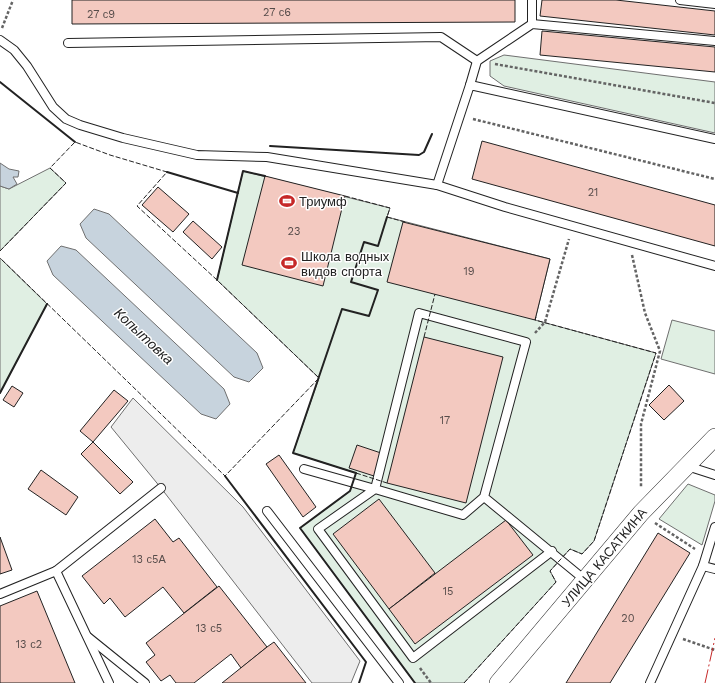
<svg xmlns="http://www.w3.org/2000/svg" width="715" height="683" font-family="'Work Sans',sans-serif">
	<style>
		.green { fill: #e0efe3; stroke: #6f6f6f }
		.parking { fill: #ededed; stroke: #6f6f6f }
		.water { fill: #c7d3dd; stroke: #6f6f6f }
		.building { fill: #f3c9c0; stroke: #222 }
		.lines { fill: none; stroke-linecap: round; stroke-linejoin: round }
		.service-casing { stroke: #222; stroke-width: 10 }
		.minor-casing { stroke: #222; stroke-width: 18 }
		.path { stroke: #646464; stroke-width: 2.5; stroke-dasharray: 3 2; stroke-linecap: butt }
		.service { stroke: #fff; stroke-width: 8 }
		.minor { stroke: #fff; stroke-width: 17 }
		.fence { stroke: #222; stroke-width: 1; stroke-dasharray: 5 2; stroke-linecap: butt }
		.wall { stroke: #222; stroke-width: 2 }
		.power { stroke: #c62828; stroke-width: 1; stroke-dasharray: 14 3 2 3; stroke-linecap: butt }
		.labels { text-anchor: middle; stroke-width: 3; stroke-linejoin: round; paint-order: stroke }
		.number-label { font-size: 11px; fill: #564c4a }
		.poi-label { font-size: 13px; fill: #222; stroke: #fff; text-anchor: start }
		.street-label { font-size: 13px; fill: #222; stroke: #fff }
		.water-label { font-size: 14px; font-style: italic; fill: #222; stroke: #fff }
	</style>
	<rect width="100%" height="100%" fill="#fff"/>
	<!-- green -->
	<g class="green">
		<polygon points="504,55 715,82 715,133 504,86 490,76 490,61"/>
		<polygon points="50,168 66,183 0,251 0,186 9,189"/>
		<polygon points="243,171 390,208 387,217 550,259 535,320 656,353 594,541 582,554 570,549 550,571 556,582 464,683 415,683 300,528 350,491 356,473 293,453 319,378 217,280"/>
		<polygon points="0,258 47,304 0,393"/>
		<polygon points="672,320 715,331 715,374 661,359"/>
		<polygon points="688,484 715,495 715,501 702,545 659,519"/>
	</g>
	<!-- parking -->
	<polygon class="parking" points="133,398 243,507 360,661 351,683 312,683 161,488 111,427"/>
	<!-- water -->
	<g class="water">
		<polygon points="0,163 9,169 19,171 18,177 13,177 17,184 9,189 0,186"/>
		<polygon points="94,209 109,214 257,353 263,368 249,382 234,377 86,238 80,224"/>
		<polygon points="61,246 76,250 224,389 230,404 216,419 201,414 53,275 47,261"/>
	</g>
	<!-- building -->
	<g class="building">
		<polygon points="72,0 515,0 515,22 72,24"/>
		<polygon points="542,0 616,0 715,11 715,35 540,16"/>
		<polygon points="542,31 715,47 715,72 540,55"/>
		<polygon points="482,141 715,205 715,246 472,179"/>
		<polygon points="265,176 345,196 323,286 242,265"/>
		<polygon points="158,187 189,214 173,232 142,205"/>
		<polygon points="193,221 222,247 212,259 183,232"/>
		<polygon points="403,222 550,259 535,320 387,282"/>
		<polygon points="424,337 503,357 466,503 387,483"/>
		<polygon points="669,385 684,401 664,420 649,405"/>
		<polygon points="12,386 23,393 14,407 3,400"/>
		<polygon points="114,390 128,401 93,442 80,431"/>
		<polygon points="93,442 133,482 120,494 81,454"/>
		<polygon points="357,445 381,453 374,476 349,468"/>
		<polygon points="279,455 316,507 303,517 266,464"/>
		<polygon points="41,470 78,497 66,515 28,489"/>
		<polygon points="379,499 435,573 389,609 333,534"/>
		<polygon points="155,519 173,542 179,538 217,587 184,613 163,587 125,617 110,598 104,604 82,576"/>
		<polygon points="506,520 533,555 415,644 389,609"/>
		<polygon points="658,533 690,553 610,683 566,683"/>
		<polygon points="0,537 12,570 0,574"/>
		<polygon points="219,586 267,647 241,668 231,654 194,683 176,683 170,675 161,681 146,662 155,655 146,643"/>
		<polygon points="37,591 75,683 0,683 0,606"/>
		<polygon points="274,642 306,683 222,683 267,647"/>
	</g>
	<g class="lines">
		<defs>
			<g id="service">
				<polyline points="680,0 715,4"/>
				<polyline points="532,24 532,0"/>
				<polyline points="0,40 14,50 27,66 53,107 66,119 80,125 123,138 197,155 267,157 437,185 505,207 715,266"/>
				<polyline points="68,43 441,37 477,61"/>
				<polyline points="470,85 477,61 532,24 715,41"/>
				<polyline points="437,185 470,85 715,139"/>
				<polyline points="687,466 715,475"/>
				<polyline points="304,469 375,489 318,529 413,658 552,551"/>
				<polyline points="484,497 463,515 375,489 419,313 526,342 484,497 585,580"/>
				<polyline points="267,511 399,683"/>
				<polyline points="703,566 715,569"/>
				<polyline points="56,571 161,488"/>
				<polyline points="0,594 56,571 109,683"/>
				<polyline points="88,637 145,683"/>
				<polyline points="650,683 703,566 715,527"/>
			</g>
			<polyline id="minor" points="498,683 641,513 715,437"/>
		</defs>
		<!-- service casing -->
		<use href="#service" class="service-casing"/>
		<!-- minor casing -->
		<use href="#minor" class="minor-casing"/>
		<!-- path -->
		<g class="path">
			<polyline points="2,28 13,0"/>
			<polyline points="495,64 715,103"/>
			<polyline points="473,119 715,179"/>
			<polyline points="632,255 645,313 660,351 641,424 641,488"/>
			<polyline points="535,333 545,322 569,239"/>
			<polyline points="655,523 695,549"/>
			<polyline points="683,639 715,650"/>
			<polyline points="420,668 431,683"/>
		</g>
		<!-- service -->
		<use href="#service" class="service"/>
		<!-- minor -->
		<use href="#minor" class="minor"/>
		<!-- fence -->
		<g class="fence">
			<polyline points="345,196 390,208 387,217 405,222"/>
			<polyline points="0,251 66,183 50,168 75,142 110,155 167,172 137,206 217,280 319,378 225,476 0,258"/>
			<polyline points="424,337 435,294"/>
			<polyline points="356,473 387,483"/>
			<polyline points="464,683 556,582 550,571 570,549 582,554 594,541 656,353 535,320 536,317"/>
		</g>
		<!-- wall -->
		<g class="wall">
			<polyline points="0,82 75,142"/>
			<polyline points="270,146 419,155 424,152 432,134"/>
			<polyline points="167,172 238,193"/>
			<polyline points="387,217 378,246 364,242 351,282 378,290 369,316 342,309 293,453 356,473 350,491 300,528 415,683"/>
			<polyline points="217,280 243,171 265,176"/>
			<polyline points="0,393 47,304"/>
			<polyline points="225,476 366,662 359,683"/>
		</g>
		<!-- power -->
		<polyline class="power" points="705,683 715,638"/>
	</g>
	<!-- icons -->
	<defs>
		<symbol id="stadium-bare" viewBox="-9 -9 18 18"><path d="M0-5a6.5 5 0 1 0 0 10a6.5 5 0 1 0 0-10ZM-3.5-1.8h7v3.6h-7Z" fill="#c62828" stroke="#fff" stroke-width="2.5" paint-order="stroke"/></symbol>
	</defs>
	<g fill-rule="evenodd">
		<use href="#stadium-bare" x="276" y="190" width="22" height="22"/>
		<use href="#stadium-bare" x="278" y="252" width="22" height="22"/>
	</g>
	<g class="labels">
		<!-- number labels -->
		<g class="number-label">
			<text x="277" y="16">27 с6</text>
			<text x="101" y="18">27 с9</text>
			<text x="593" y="196">21</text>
			<text x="294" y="235">23</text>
			<text x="469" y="275">19</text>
			<text x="445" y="424">17</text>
			<text x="149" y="563">13 с5А</text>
			<text x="448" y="595">15</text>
			<text x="628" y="622">20</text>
			<text x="209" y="632">13 с5</text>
			<text x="29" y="648">13 с2</text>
		</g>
		<!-- poi labels -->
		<g class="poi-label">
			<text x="299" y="206">Триумф</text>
			<text x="301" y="261">Школа водных<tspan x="301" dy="15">видов спорта</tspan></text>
		</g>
		<!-- street labels -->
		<g class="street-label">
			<text transform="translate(604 557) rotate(-50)" y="5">УЛИЦА КАСАТКИНА</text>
		</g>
		<!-- water labels -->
		<g class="water-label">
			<text transform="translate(144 336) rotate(43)" y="5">Копытовка</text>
		</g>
	</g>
</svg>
